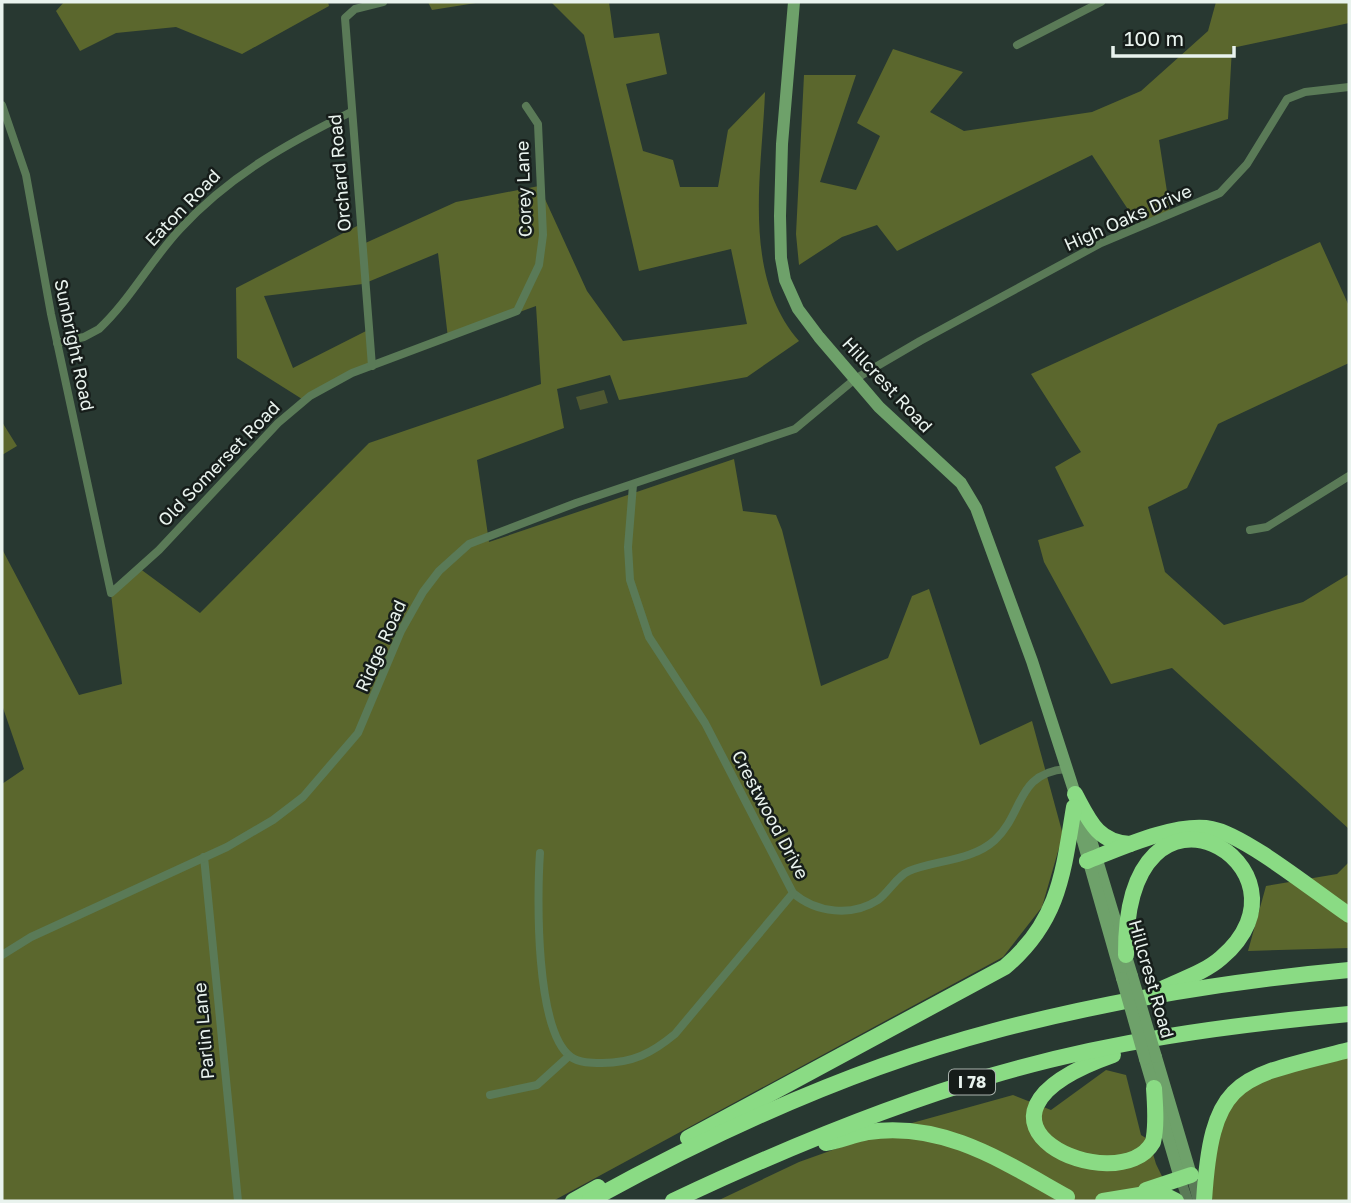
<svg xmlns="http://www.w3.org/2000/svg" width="1351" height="1203" font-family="'Golos Text',sans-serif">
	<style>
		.green { fill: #4f5831 }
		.forest { fill: #5b672d }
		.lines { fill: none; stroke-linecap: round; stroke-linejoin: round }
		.minor { stroke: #5a7a57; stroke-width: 8 }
		.tertiary { stroke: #5a7a57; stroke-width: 10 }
		.secondary { stroke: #6ea16a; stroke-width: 12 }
		.motorway { stroke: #8adb84; stroke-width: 16 }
		.secondary-bridge { stroke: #6ea16a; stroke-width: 12 }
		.labels { text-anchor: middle; stroke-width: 5; stroke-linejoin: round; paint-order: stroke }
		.shield { fill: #161d1a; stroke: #aab3ae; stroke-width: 2 }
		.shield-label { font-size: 16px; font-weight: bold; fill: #e9f3ee }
		.street-label { font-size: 18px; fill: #e9f3ee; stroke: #161d1a }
	</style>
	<rect width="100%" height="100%" fill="#283831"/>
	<!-- green -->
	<polygon class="green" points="604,390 608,403 580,410 576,397"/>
	<!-- forest -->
	<g class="forest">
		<polygon points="64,2 328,2 329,6 242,54 176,27 116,33 80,51 56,11"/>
		<polygon points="428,2 482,2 432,10"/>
		<path d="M551 2H609L614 38 659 33 667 74 626 84 643 151 673 160 680 187H718L728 130 765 92C762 174 741 274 799 341L747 377 619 400 610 375 557 389 564 428 477 460 489 542 734 459 743 511 776 515 782 530 821 686 888 658 912 596 929 589 980 745 1032 721 1066 846 1059 848 1042 907 1003 957 553 1201H2V784L24 769 2 705V549L79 695 122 684 111 594 139 568 200 613 369 443 541 384 536 306 448 338 438 253 363 284 264 296 293 368 368 330V364L302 399 237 358 236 288 359 225 361 245 456 202 539 186 587 291 623 341 747 324 731 249 639 271 584 35Z"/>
		<polygon points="1216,2 1349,2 1349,23 1232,48 1228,119 1159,140 1170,211 1137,223 1092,155 897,251 877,225 842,237 799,265 796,234 804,75 856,75 820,182 856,190 880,136 857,123 893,49 963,72 930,112 964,131 1092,112 1141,91 1208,31"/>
		<polygon points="1320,242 1349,306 1349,363 1218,424 1187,488 1148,507 1165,572 1224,625 1303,602 1349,574 1349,829 1172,668 1111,684 1044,562 1038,540 1084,526 1055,467 1081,452 1031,374"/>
		<polygon points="2,422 17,446 2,455"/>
		<polygon points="1349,862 1349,948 1248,951 1266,886 1337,874"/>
		<polygon points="1349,1055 1349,1201 1213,1201 1204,1176 1222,1108 1261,1075"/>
		<polygon points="1106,1070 1126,1075 1141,1135 1149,1140 1156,1164 1174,1201 717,1201 799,1162 894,1128 1013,1095 1051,1110"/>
	</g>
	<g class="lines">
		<!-- minor -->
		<g class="minor">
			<polyline points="1017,45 1101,2"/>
			<polyline points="2,105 26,175 51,314 111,593 159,550 278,423 310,396 352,373 517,311 539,265 543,235 538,124 526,106"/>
			<path d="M57 343 84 337 99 329C130 300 151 260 180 229 229 176 286 144 351 112"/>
			<polyline points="372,366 345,18 355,9 383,2"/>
			<path d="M633 485 628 547 630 580 649 637 705 723 793 893C816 913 852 917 878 900 889 892 897 876 909 871 936 860 972 861 995 840 1024 813 1016 773 1066 769"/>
			<polyline points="1250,530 1267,527 1349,476"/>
			<path d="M540 853C537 895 535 1031 571 1057 579 1063 592 1063 602 1063 633 1063 652 1053 675 1034L793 893"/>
			<polyline points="204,857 238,1201"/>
			<polyline points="2,955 31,937 227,847 273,820 303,797 358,733 401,631 423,592 439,571 469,544 576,503 795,429 855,379 920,341 1101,243 1220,193 1247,164 1287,99 1305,92 1349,87"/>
			<polyline points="490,1095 537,1085 569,1056"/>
		</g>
		<!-- tertiary -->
		<g class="tertiary">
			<polyline points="1191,1175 1198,1201"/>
			<polyline points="1180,1178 1188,1201"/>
		</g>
		<!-- secondary -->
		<g class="secondary">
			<polyline points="794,2 782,144 780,216 781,258 785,280 798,309 819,337 879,407 961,483 976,508 1032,661 1077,800"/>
			<polyline points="1084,817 1132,976"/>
			<polyline points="1077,820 1122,978"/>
			<polyline points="1156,1057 1191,1175"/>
			<polyline points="1145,1059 1180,1178"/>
		</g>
		<!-- motorway -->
		<g class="motorway">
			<path d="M1075 794C1089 820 1097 842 1130 844"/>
			<path d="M1087 861C1120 848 1177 822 1212 829 1245 835 1318 894 1349 915"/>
			<path d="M1126 955C1124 746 1328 867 1221 958 1205 972 1183 979 1164 988"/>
			<path d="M1113 1055C929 1120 1119 1203 1153 1142 1157 1125 1155 1105 1154 1088"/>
			<path d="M688 1138 1005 967C1059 921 1063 874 1074 807"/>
			<path d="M826 1143C840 1140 854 1135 868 1132 944 1121 1004 1162 1067 1197"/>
			<polyline points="1146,1190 1191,1175"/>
			<polyline points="573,1201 598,1187"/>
			<path d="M589 1201C716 1131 854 1068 994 1031 1111 1000 1229 981 1349 970"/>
			<path d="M673 1201C777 1152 884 1107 994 1075 1109 1041 1230 1025 1349 1014"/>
			<polyline points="1103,1201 1158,1192 1176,1201"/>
			<path d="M1204 1201C1212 1076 1237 1078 1349 1050"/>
		</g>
		<!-- secondary-bridge -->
		<g class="secondary-bridge">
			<polyline points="1132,976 1156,1057"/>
			<polyline points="1122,978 1145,1059"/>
		</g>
	</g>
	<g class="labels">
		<!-- shield labels -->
		<rect class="shield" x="949" y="1069.5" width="46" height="25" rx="5"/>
		<g class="shield-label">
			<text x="972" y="1088">I 78</text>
		</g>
		<!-- street labels -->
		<g class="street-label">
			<text transform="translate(340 173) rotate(-95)" y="6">Orchard Road</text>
			<text transform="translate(524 189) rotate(-92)" y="6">Corey Lane</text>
			<text transform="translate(183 208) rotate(-46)" y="6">Eaton Road</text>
			<text transform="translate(1128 218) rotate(-24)" y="6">High Oaks Drive</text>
			<text transform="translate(74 345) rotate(78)" y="6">Sunbright Road</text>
			<text transform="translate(887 385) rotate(47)" y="6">Hillcrest Road</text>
			<text transform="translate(219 464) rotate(-46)" y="6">Old Somerset Road</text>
			<text transform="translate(381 646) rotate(-66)" y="6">Ridge Road</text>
			<text transform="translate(770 815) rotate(62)" y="6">Crestwood Drive</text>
			<text transform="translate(1151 979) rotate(74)" y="6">Hillcrest Road</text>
			<text transform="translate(204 1031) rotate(-95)" y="6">Parlin Lane</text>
		</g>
	</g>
	<!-- border -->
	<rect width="1351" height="1203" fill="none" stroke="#e9f3ee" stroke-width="7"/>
	<!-- scale -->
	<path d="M1113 46v10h121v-10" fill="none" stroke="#e9f3ee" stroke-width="3.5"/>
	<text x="1124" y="46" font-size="21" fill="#e9f3ee" stroke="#161d1a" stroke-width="5" paint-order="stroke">100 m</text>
</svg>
